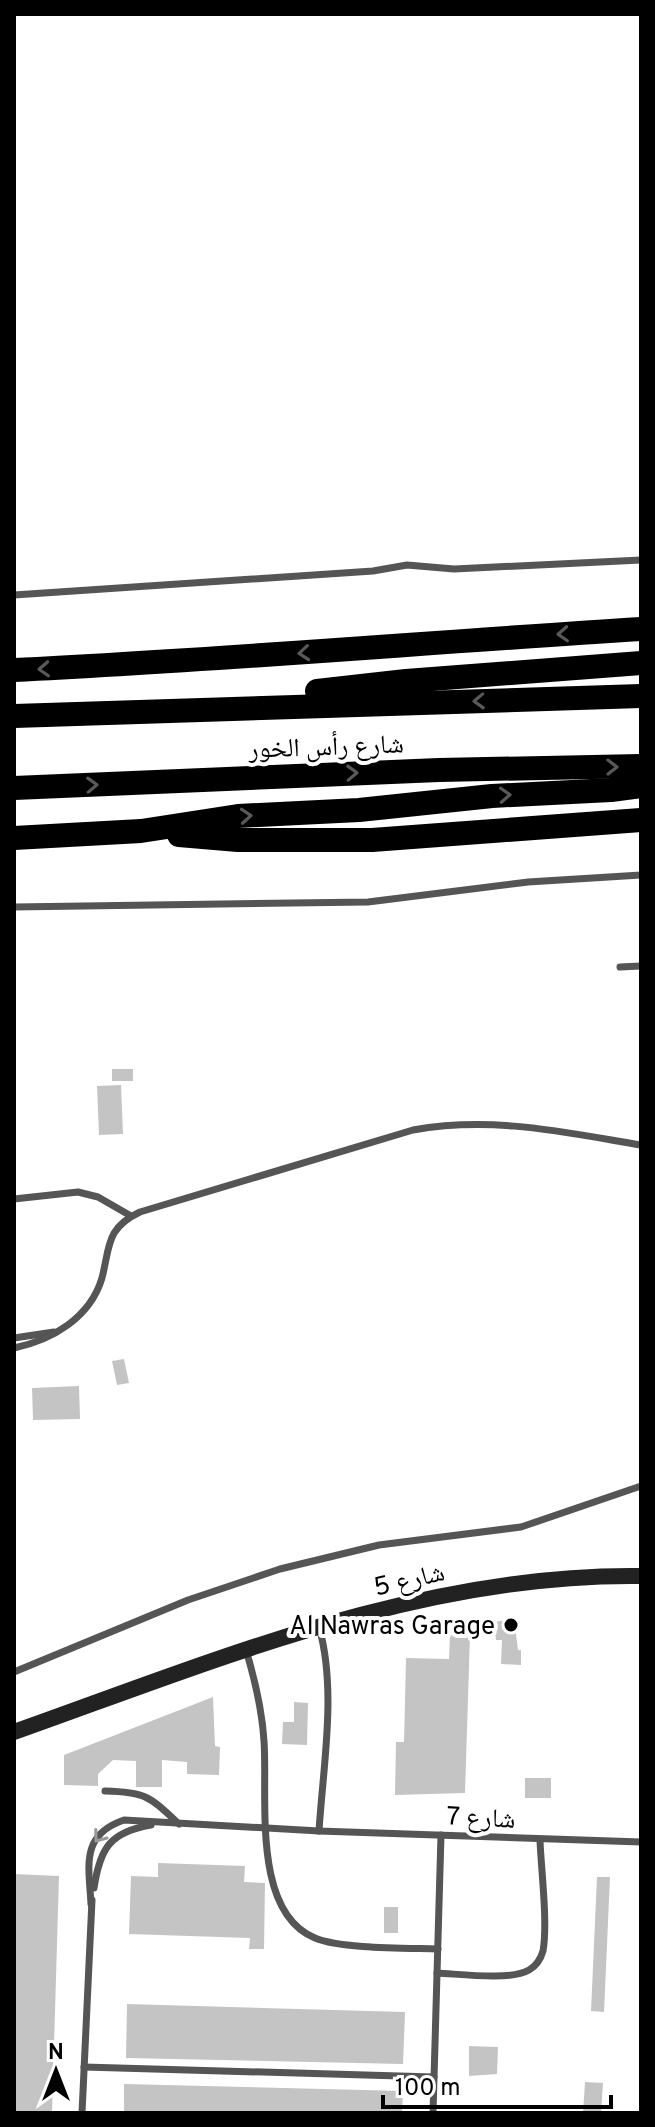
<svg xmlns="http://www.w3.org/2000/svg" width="655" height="2127" font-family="Overpass,'Noto Naskh Arabic',sans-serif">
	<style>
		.building { fill: #c4c4c4 }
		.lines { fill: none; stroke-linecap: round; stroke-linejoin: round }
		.lane { stroke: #555; stroke-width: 7 }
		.secondary { stroke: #222; stroke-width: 16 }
		.highway { stroke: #000; stroke-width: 24 }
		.oneway { stroke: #595959 }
		.oneway2 { stroke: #999 }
		.poi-dot { fill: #000; stroke: #fff; stroke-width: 3 }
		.labels { text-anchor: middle; stroke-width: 8; stroke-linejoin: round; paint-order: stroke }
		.street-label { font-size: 26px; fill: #000; stroke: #fff }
		.poi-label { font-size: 26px; fill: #000; stroke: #fff; text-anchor: end }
	</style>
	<rect width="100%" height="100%" fill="#fff"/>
	<!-- building -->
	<g class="building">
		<rect x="112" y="1069" width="21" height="12"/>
		<polygon points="121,1085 123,1134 99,1135 97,1086"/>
		<polygon points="124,1359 129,1383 117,1385 112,1361"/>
		<polygon points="79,1386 80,1419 33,1420 32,1388"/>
		<polygon points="514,1619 518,1650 521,1650 521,1665 501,1664 502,1640 496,1640 494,1622"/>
		<polygon points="450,1635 470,1635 465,1793 395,1795 396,1742 404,1742 406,1658 449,1659"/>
		<polygon points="213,1697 215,1746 220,1747 219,1775 187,1774 187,1762 162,1760 162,1787 136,1787 136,1761 113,1760 98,1774 98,1786 64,1785 64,1755"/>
		<polygon points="294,1702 308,1703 307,1745 282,1744 283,1722 294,1722"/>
		<rect x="525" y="1778" width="26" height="20"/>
		<polygon points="158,1863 245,1866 244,1882 265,1883 264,1949 249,1949 250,1938 129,1934 131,1876 158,1877"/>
		<polygon points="14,1874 59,1876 52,2113 14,2113"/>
		<polygon points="597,1877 610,1877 604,2012 591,2011"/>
		<rect x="384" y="1907" width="14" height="26"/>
		<polygon points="127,2004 405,2012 403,2064 126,2058"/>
		<polygon points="469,2046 498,2047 497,2074 469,2076"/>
		<polygon points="585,2082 603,2083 601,2113 583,2113"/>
		<polygon points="124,2084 403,2091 402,2113 124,2113"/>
	</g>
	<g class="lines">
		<!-- lane -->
		<g class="lane">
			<polyline points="14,595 373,571 407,565 454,569 641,560"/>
			<polyline points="14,907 368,902 528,882 641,875"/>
			<polyline points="620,967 641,966"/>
			<polyline points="14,1199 78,1192 98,1197 131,1216"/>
			<polyline points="14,1338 54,1332"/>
			<path d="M14 1348C52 1340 90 1318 102 1278 110 1246 106 1228 140 1212L413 1130C493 1116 563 1132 641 1145"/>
			<path d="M319 1627C337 1690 323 1766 319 1831"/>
			<path d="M246 1650C255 1680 262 1709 264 1741 268 1796 251 1912 315 1938 341 1949 407 1948 438 1949"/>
			<polyline points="14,1672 188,1600 280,1569 379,1545 521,1527 641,1486"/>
			<path d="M105 1791C146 1792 149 1796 179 1824"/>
			<path d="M94 1888C100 1848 110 1832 151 1825"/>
			<path d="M91 1904C89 1866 80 1835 124 1820L319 1831 641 1842"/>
			<path d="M437 1973C460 1974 510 1981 529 1970 536 1966 541 1958 543 1951 548 1923 541 1869 540 1840"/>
			<polyline points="84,2067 434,2077"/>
			<polyline points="82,2113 92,1900"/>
			<polyline points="433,2113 441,1835"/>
		</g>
		<!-- secondary -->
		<path class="secondary" d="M14 1732C217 1660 422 1573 641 1576"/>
		<!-- highway -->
		<g class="highway">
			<path d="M14 670C223 660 432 642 641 629"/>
			<polyline points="317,691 406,681 641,663"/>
			<polyline points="14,716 641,696"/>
			<polyline points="14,788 439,770 641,766"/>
			<polyline points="179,835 238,840 372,840 641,820"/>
			<polyline points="14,838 141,831 238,816 359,810 492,796 611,790 641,786"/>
		</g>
	</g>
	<!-- one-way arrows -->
	<defs><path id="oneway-chevron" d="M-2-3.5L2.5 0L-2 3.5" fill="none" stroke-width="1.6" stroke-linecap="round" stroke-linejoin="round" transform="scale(2)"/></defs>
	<g class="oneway">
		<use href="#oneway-chevron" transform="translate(563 634) rotate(177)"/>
		<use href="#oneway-chevron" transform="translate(304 653) rotate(175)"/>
		<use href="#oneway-chevron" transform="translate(44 669) rotate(177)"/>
		<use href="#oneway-chevron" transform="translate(479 701) rotate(178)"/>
		<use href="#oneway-chevron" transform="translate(612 767) rotate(-1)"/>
		<use href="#oneway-chevron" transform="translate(352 773) rotate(-2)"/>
		<use href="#oneway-chevron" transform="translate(92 785) rotate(-2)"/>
		<use href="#oneway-chevron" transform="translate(505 795) rotate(-3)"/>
		<use href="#oneway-chevron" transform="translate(246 816) rotate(-4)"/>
	</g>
	<use class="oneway2" href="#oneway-chevron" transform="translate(99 1837) rotate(127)"/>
	<!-- markers -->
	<circle class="poi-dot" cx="511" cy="1625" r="8"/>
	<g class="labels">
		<!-- street labels -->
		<g class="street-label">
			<text transform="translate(326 746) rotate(-2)" y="9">شارع رأس الخور</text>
			<text transform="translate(409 1579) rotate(-13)" y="9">شارع 5</text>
			<text transform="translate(481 1817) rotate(3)" y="9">شارع 7</text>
		</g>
		<!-- poi labels -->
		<g class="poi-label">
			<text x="495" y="1634">Al Nawras Garage</text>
		</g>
	</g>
	<!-- border -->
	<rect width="655" height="2127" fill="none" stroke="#000000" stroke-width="32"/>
	<!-- north arrow -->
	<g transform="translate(56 2071)" stroke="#ffffff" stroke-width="6" paint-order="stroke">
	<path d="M0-6L14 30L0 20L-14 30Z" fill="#000000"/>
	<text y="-12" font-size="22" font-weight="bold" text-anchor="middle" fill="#000000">N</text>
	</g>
	<!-- scale -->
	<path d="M383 2095v12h228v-12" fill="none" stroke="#000000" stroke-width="4"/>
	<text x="395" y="2095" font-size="24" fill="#000000" stroke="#ffffff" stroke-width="6" paint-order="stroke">100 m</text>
</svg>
